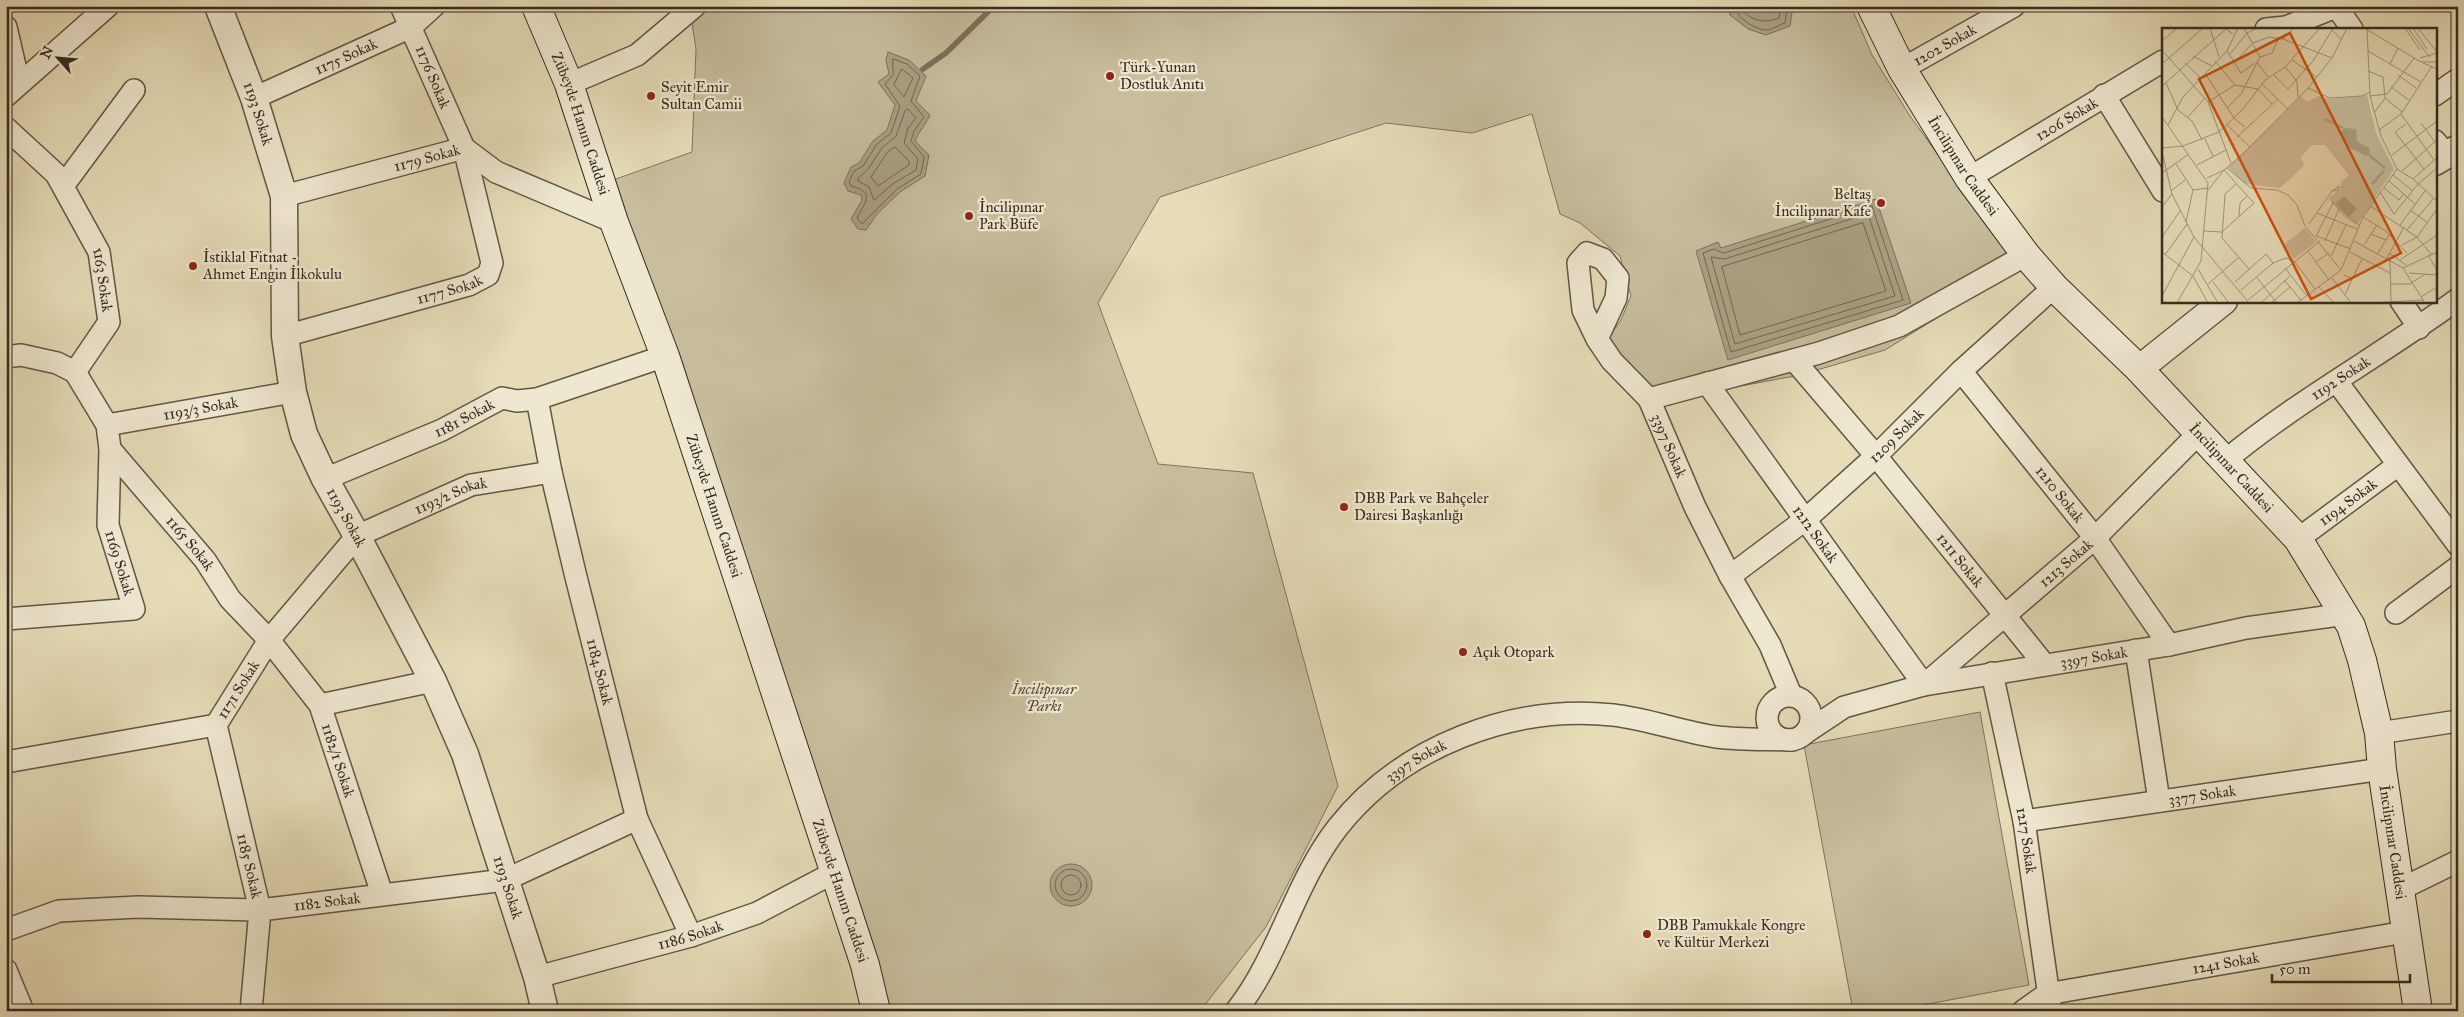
<svg xmlns="http://www.w3.org/2000/svg" width="2464" height="1017" font-family="'IM FELL Great Primer',serif">
	<style>
		.green { fill: #c8be9e; stroke: #7e745f }
		.water { fill: #aaa084; stroke: #7b715c }
		.lines { fill: none; stroke-linecap: round; stroke-linejoin: round }
		.shore { stroke: #706652; stroke-width: 1 }
		.stream { stroke: #7b715c; stroke-width: 5.5 }
		.minor-casing { stroke: #615746; stroke-width: 24 }
		.tertiary-casing { stroke: #615746; stroke-width: 29 }
		.secondary-casing { stroke: #352b20; stroke-width: 30 }
		.minor { stroke: #efe8d1; stroke-width: 21 }
		.tertiary { stroke: #efe8d1; stroke-width: 26 }
		.secondary { stroke: #efe8d1; stroke-width: 28 }
		.poi-dot { fill: #8f2418; stroke: #efe8d1; stroke-width: 2 }
		.labels { text-anchor: middle; stroke-width: 4.5; stroke-linejoin: round; paint-order: stroke }
		.street-label { font-size: 15px; fill: #352b20; stroke: #efe8d1 }
		.poi-label { font-size: 15px; fill: #352b20; stroke: #efe8d1; text-anchor: start }
		.park-label { font-size: 15px; font-style: italic; fill: #524839; stroke: #efe8d1 }
		.inset-river { fill: none; stroke: #aaa084; stroke-width: 2.5 }
		.inset-road { fill: none; stroke: #9f957b; stroke-width: 1 }
		.view { fill: #cd520f; fill-opacity: 0.15; stroke: #cd520f; stroke-width: 2.5 }
		.inset-edge { fill: none; stroke: #352b20; stroke-width: 2.5 }
	</style>
	<rect width="100%" height="100%" fill="#e6dcb8"/>
	<filter id="stains"><feTurbulence type="fractalNoise" baseFrequency=".004" numOctaves="4"/><feColorMatrix values="0 0 0 0 .2 0 0 0 0 .09 0 0 0 0 .02 0 0 0 .5 -.17"/></filter>
	<radialGradient id="worn" r=".72"><stop offset=".6" stop-color="#630" stop-opacity="0"/><stop offset="1" stop-color="#630" stop-opacity=".3"/></radialGradient>
	<!-- green -->
	<g class="green">
		<polygon points="708,6 1851,6 1872,55 1910,116 2019,267 1885,350 1800,375 1639,405 1607,340 1621,320 1631,296 1620,256 1580,223 1560,214 1532,114 1472,133 1386,123 1160,197 1098,303 1158,464 1253,473 1338,786 1266,927 1200,1011 867,1011 613,180 692,152 696,49 692,23"/>
		<polygon points="1980,712 2029,985 1891,1011 1853,1011 1804,745"/>
	</g>
	<!-- water -->
	<g class="water">
		<polygon points="1729,6 1793,6 1790,26 1766,35 1748,29 1730,15"/>
		<path d="M888 52 909 60 926 76 916 101 930 115C926 125 919 131 915 141L929 155 925 176 900 192 877 214 866 230 858 229 851 219 862 200 861 195 848 191 844 183 851 167 859 163 873 141 887 130 895 105 878 82 889 74 886 60Z"/>
		<polygon points="1876,199 1911,303 1728,360 1696,251 1718,242 1721,248"/>
		<circle cx="1071" cy="885" r="21"/>
	</g>
	<g class="lines">
		<!-- shore -->
		<g class="shore">
			<path d="M1734 6C1736 17 1754 29 1765 30 1771 30 1779 25 1785 23L1787 6"/>
			<path d="M1740 6C1748 21 1765 24 1779 18L1781 6"/>
			<path d="M893 59 907 64 920 76 911 101 924 117 914 131 911 141 924 157 921 174 897 189 862 224 857 218C865 202 876 192 851 186L849 182 854 171 863 166 877 144 891 133 900 106 885 84 893 75Z"/>
			<polygon points="902,69 913,78 904,97 894,85"/>
			<polygon points="908,109 916,118 908,128 904,143 918,159 916,170 894,183 874,200 869,187 858,181 858,178 868,169 882,148 896,136 905,111"/>
			<polygon points="895,147 909,161 909,165 878,186 871,177 887,153"/>
			<polygon points="1872,206 1903,300 1731,352 1703,253 1714,249 1723,253"/>
			<polygon points="1868,214 1895,296 1735,344 1711,257 1724,259"/>
			<polygon points="1863,223 1886,291 1740,335 1722,267"/>
			<circle cx="1071" cy="885" r="16"/>
			<circle cx="1071" cy="885" r="10"/>
		</g>
		<!-- stream -->
		<polyline class="stream" points="923,69 946,53 994,6"/>
		<defs>
			<g id="minor">
				<polyline points="2336,6 2352,29"/>
				<polyline points="6,27 19,83"/>
				<polyline points="2266,29 2286,27 2338,6"/>
				<path id="s1" d="M1902 69 2014 6"/>
				<polyline points="569,84 637,55 695,6"/>
				<polyline points="2104,95 2163,191"/>
				<polyline points="2435,95 2458,79"/>
				<polyline points="6,96 108,6"/>
				<path id="s2" d="M254 98 411 27 434 6"/>
				<path id="s3" d="M6 128 56 174 99 252 109 322 75 372"/>
				<polyline points="2435,141 2446,154"/>
				<path id="s4" d="M1969 178 2163 61"/>
				<polyline points="63,186 134,90"/>
				<path id="s5" d="M284 196 464 148 496 172 614 222"/>
				<polyline points="2401,301 2419,328"/>
				<path id="s6" d="M285 336 469 285 488 275 492 263 464 148 401 6"/>
				<path id="s7" d="M1597 339 1616 298 1618 278 1603 259 1587 253 1578 263 1583 310 1597 339 1612 361 1649 399 1695 507 1730 576 1770 645 1791 695"/>
				<path id="s8" d="M6 357 21 355 57 363 75 372 107 425 110 449 108 525 134 609 6 619"/>
				<path id="s9" d="M1794 360 1876 456 2044 664"/>
				<path id="s10" d="M1961 371 2095 538 2169 645"/>
				<polyline points="2337,382 2458,545"/>
				<path id="s11" d="M1707 383 1924 685 2095 538 2199 433"/>
				<path id="s12" d="M537 399 551 472 576 577 637 819 691 936"/>
				<polyline points="1649,399 1819,353 1899,326 2026,255"/>
				<path id="s13" d="M107 425 293 392"/>
				<path id="s14" d="M110 449 205 560 230 599 269 640 320 705 382 894"/>
				<path id="s15" d="M2226 460C2298 400 2382 355 2458 299"/>
				<path id="s16" d="M325 479 442 430 502 398 517 401 537 399 665 356"/>
				<path id="s17" d="M2298 539 2398 465"/>
				<path id="s18" d="M1730 576 1806 519 1876 456 1961 371 2054 287"/>
				<polyline points="2396,613 2458,567"/>
				<polyline points="2136,650 2159,801"/>
				<path id="s19" d="M1992 673 2024 821 2051 1011"/>
				<circle cx="1789" cy="718" r="22"/>
				<polyline points="320,705 433,681"/>
				<path id="s20" d="M216 725 260 910 251 1011"/>
				<path id="s21" d="M1805 733 1844 707 1924 685 2169 645 2246 628 2346 614"/>
				<polyline points="2379,733 2458,721"/>
				<path id="s22" d="M6 762 216 725 269 640 357 536 471 485 551 472"/>
				<path id="s23" d="M2024 821 2382 769"/>
				<polyline points="2399,890 2458,861"/>
				<path id="s24" d="M6 930 59 911 138 907 260 910 505 880 637 819"/>
				<polyline points="6,970 23,1011"/>
				<path id="s25" d="M537 977 691 936 757 913 835 872"/>
				<path id="s26" d="M1236 1011C1279 957 1294 883 1338 827 1402 746 1513 704 1613 715 1648 719 1682 732 1717 737 1741 740 1767 739 1792 740"/>
				<path id="s27" d="M2023 1011 2047 994 2405 932"/>
			</g>
			<g id="tertiary">
				<path id="s28" d="M218 6 254 98 284 196 285 336 293 392 304 434 325 479 357 536 433 681 465 754 537 977 545 1011"/>
				<polyline points="2435,162 2458,148"/>
				<polyline points="2139,369 2224,301"/>
			</g>
			<g id="secondary">
				<path id="s29" d="M536 6 569 84 614 222 665 356 865 965 876 1011"/>
				<path id="s30" d="M1871 6 1902 69 1969 178 2026 255 2054 287 2139 369 2298 539 2351 626 2362 660 2379 733 2382 769 2418 1011"/>
			</g>
		</defs>
		<!-- minor casing -->
		<use href="#minor" class="minor-casing"/>
		<!-- tertiary casing -->
		<use href="#tertiary" class="tertiary-casing"/>
		<!-- secondary casing -->
		<use href="#secondary" class="secondary-casing"/>
		<!-- minor -->
		<use href="#minor" class="minor"/>
		<!-- tertiary -->
		<use href="#tertiary" class="tertiary"/>
		<!-- secondary -->
		<use href="#secondary" class="secondary"/>
	</g>
	<!-- markers -->
	<g class="poi-dot">
		<circle cx="1110" cy="76" r="5"/>
		<circle cx="651" cy="96" r="5"/>
		<circle cx="1881" cy="203" r="5"/>
		<circle cx="969" cy="216" r="5"/>
		<circle cx="193" cy="266" r="5"/>
		<circle cx="1344" cy="507" r="5"/>
		<circle cx="1463" cy="652" r="5"/>
		<circle cx="1647" cy="934" r="5"/>
	</g>
	<g class="labels">
		<!-- street labels -->
		<g class="street-label">
			<text dy="5" stroke="none"><textPath href="#s1" startOffset="49">1202 Sokak</textPath></text>
			<text dy="5" stroke="none"><textPath href="#s2" startOffset="101">1175 Sokak</textPath></text>
			<text transform="translate(433 77) rotate(67)" y="5">1176 Sokak</text>
			<text dy="5" stroke="none"><textPath href="#s28" startOffset="115">1193 Sokak</textPath></text>
			<text dy="5" stroke="none"><textPath href="#s4" startOffset="114">1206 Sokak</textPath></text>
			<text dy="5" stroke="none"><textPath href="#s29" startOffset="126">Zübeyde Hanım Caddesi</textPath></text>
			<text dy="5" stroke="none"><textPath href="#s5" startOffset="148">1179 Sokak</textPath></text>
			<text dy="5" stroke="none"><textPath href="#s30" startOffset="185">İncilipınar Caddesi</textPath></text>
			<text dy="5" stroke="none"><textPath href="#s3" startOffset="185">1163 Sokak</textPath></text>
			<text dy="5" stroke="none"><textPath href="#s6" startOffset="171">1177 Sokak</textPath></text>
			<text dy="5" stroke="none"><textPath href="#s15" startOffset="141">1192 Sokak</textPath></text>
			<text dy="5" stroke="none"><textPath href="#s13" startOffset="95">1193/3 Sokak</textPath></text>
			<text dy="5" stroke="none"><textPath href="#s16" startOffset="152">1181 Sokak</textPath></text>
			<text dy="5" stroke="none"><textPath href="#s18" startOffset="218">1209 Sokak</textPath></text>
			<text dy="5" stroke="none"><textPath href="#s7" startOffset="330">3397 Sokak</textPath></text>
			<text dy="5" stroke="none"><textPath href="#s30" startOffset="590">İncilipınar Caddesi</textPath></text>
			<text dy="5" stroke="none"><textPath href="#s10" startOffset="158">1210 Sokak</textPath></text>
			<text dy="5" stroke="none"><textPath href="#s22" startOffset="552">1193/2 Sokak</textPath></text>
			<text dy="5" stroke="none"><textPath href="#s17" startOffset="62">1194 Sokak</textPath></text>
			<text dy="5" stroke="none"><textPath href="#s29" startOffset="531">Zübeyde Hanım Caddesi</textPath></text>
			<text dy="5" stroke="none"><textPath href="#s28" startOffset="535">1193 Sokak</textPath></text>
			<text dy="5" stroke="none"><textPath href="#s11" startOffset="186">1212 Sokak</textPath></text>
			<text dy="5" stroke="none"><textPath href="#s14" startOffset="124">1165 Sokak</textPath></text>
			<text dy="5" stroke="none"><textPath href="#s9" startOffset="260">1211 Sokak</textPath></text>
			<text dy="5" stroke="none"><textPath href="#s8" startOffset="274">1169 Sokak</textPath></text>
			<text dy="5" stroke="none"><textPath href="#s11" startOffset="559">1213 Sokak</textPath></text>
			<text dy="5" stroke="none"><textPath href="#s21" startOffset="302">3397 Sokak</textPath></text>
			<text dy="5" stroke="none"><textPath href="#s12" startOffset="280">1184 Sokak</textPath></text>
			<text dy="5" stroke="none"><textPath href="#s22" startOffset="255">1171 Sokak</textPath></text>
			<text dy="5" stroke="none"><textPath href="#s14" startOffset="390">1182/1 Sokak</textPath></text>
			<text dy="5" stroke="none"><textPath href="#s26" startOffset="314">3397 Sokak</textPath></text>
			<text dy="5" stroke="none"><textPath href="#s23" startOffset="180">3377 Sokak</textPath></text>
			<text dy="5" stroke="none"><textPath href="#s19" startOffset="171">1217 Sokak</textPath></text>
			<text dy="5" stroke="none"><textPath href="#s30" startOffset="1010">İncilipınar Caddesi</textPath></text>
			<text dy="5" stroke="none"><textPath href="#s20" startOffset="145">1185 Sokak</textPath></text>
			<text dy="5" stroke="none"><textPath href="#s28" startOffset="940">1193 Sokak</textPath></text>
			<text dy="5" stroke="none"><textPath href="#s29" startOffset="936">Zübeyde Hanım Caddesi</textPath></text>
			<text dy="5" stroke="none"><textPath href="#s24" startOffset="325">1182 Sokak</textPath></text>
			<text dy="5" stroke="none"><textPath href="#s25" startOffset="159">1186 Sokak</textPath></text>
			<text dy="5" stroke="none"><textPath href="#s27" startOffset="211">1241 Sokak</textPath></text>
		</g>
		<!-- poi labels -->
		<g class="poi-label">
			<text x="1120" y="72">Türk-Yunan<tspan x="1120" dy="17">Dostluk Anıtı</tspan></text>
			<text x="661" y="92">Seyit Emir<tspan x="661" dy="17">Sultan Camii</tspan></text>
			<text x="1871" y="199" text-anchor="end">Beltaş<tspan x="1871" dy="17">İncilipınar Kafe</tspan></text>
			<text x="979" y="212">İncilipınar<tspan x="979" dy="17">Park Büfe</tspan></text>
			<text x="203" y="262">İstiklal Fitnat -<tspan x="203" dy="17">Ahmet Engin İlkokulu</tspan></text>
			<text x="1354" y="503">DBB Park ve Bahçeler<tspan x="1354" dy="17">Dairesi Başkanlığı</tspan></text>
			<text x="1473" y="657">Açık Otopark</text>
			<text x="1657" y="930">DBB Pamukkale Kongre<tspan x="1657" dy="17">ve Kültür Merkezi</tspan></text>
		</g>
		<!-- park labels -->
		<g class="park-label">
			<text x="1044" y="694">İncilipınar<tspan x="1044" dy="17">Parkı</tspan></text>
		</g>
	</g>
	<!-- overview -->
	<g transform="translate(2162 28)">
		<rect width="275" height="275" fill="#e6dcb8"/>
		<path d="M205 67 214 105 232 141 195 197 182 189 166 170 178 161 179 154 187 147 163 117H150L139 129 142 138 118 160 83 156 66 139 139 68 145 74 157 68 168 71ZM143 200 154 214 132 231 121 217Z" fill="#c8be9e"/>
		<path d="M182 100 194 101 195 113 207 120 208 126 204 128 186 119 178 106ZM182 168 195 181 187 189 174 175Z" fill="#aaa084"/>
		<path class="inset-river" d="M163 91 181 100M207 127 223 140M210 156 222 143"/>
		<path class="inset-road" d="M48 0 57 29M168 0 179 11M243 0 258 22M246 0 268 30M251 0 265 21M256 0 275 24M204 1 259 34H275M121 11 132 0M0 13 15 0M0 22 46 74 69 135M65 23 79 45 93 35M65 23 76 0M206 23 259 54M68 26 85 5 95 0M31 28 50 38M98 29 110 25 117 9M258 30 275 25M130 32 155 49M53 33 73 57 96 61 110 76M73 34 91 15 107 9 121 11 170 30M95 34 106 49M23 35 40 51M261 35 275 41M0 36 41 0M228 36 236 20M123 39 135 53 136 70M206 43 221 49 223 70 240 84M111 46 126 61 151 33 170 2M44 47 72 90 83 99M236 47 254 60M4 55 16 82 30 93 40 112M100 56 126 81M0 58 64 1 71 6M229 59 247 72M146 60 168 70 200 68 208 64M208 68 225 66 252 30M46 74 73 57M65 80 79 66 98 29 82 0M212 85 223 70M239 86 272 132M0 89 46 155 39 233 15 275M26 89 43 70M259 95 273 114M244 96 233 104 262 141M6 97 21 69 65 23M65 97 88 119M217 102 239 86 270 38M75 109 116 71M43 111 51 128M0 120 21 118 57 104 81 81 103 52 123 39 158 0M0 124 10 166 32 209 87 275M230 127 275 93M14 136 31 162 24 194M35 137 64 122M65 140 89 160 115 162 126 167 135 177 143 198M235 141 251 151 275 173M240 143 275 112M0 145 27 126M231 147 251 163M45 150 62 142 81 126 146 60 170 30 185 0M251 151 275 130M227 153 253 176M74 156 63 166 60 210 87 241M222 160 237 172 242 166M31 162 46 160M46 162 62 142 92 175 60 204M9 163 23 152M218 164 232 186 256 156 275 140M170 174 197 197M171 175 154 208 189 221M208 178 255 209 269 226M0 179 10 166M248 182 265 194M155 185 195 201M77 188 78 175 85 168M201 189 224 203 245 225M147 196 170 163 177 158 176 162 170 163M238 197 263 163M144 199 179 242M245 202 272 170M42 203 60 204M209 206 224 212M0 209 18 183M163 213 177 181M192 213 241 240 263 275M202 217 215 197M240 217 255 209 275 181M146 223 167 252M0 224 31 248 46 275M188 224 228 245M216 225 227 207M227 225 244 237M3 227 25 196M266 227 275 242M169 228 184 197M225 230 242 199M228 232 229 275M238 232 275 207M154 234 167 225M123 240 145 268M241 240 275 224M36 241 56 275M247 245 275 247M182 247 190 251 200 231M95 250 115 275M170 250 189 275M122 252 139 272M51 254 67 275M73 254 104 226 111 235M229 256H248L263 246M45 257 76 230M157 259 172 275M79 262 111 235 124 230 132 233 153 261M183 267 190 251M0 268 32 209M259 269 275 259M86 272 158 213M99 275 129 247M109 275 128 259M135 275 179 242 201 189 235 141 219 108 208 68 205 0M208 275 261 272"/>
		<path class="view" d="M128 5 239 225 149 271 37 51Z"/>
		<rect width="275" height="275" class="inset-edge"/>
	</g>
	<!-- margin -->
	<rect width="2464" height="1017" fill="none" stroke="#e6dcb8" stroke-width="25"/>
	<rect x="8" y="8" width="2449" height="1002" fill="none" stroke="#352b20" stroke-width="2.5"/>
	<rect x="12" y="12" width="2439" height="992" fill="none" stroke="#352b20"/>
	<!-- north arrow -->
	<g transform="translate(58 58) rotate(297)" stroke="#efe8d1" stroke-width="4" paint-order="stroke">
	<path d="M0-4L9 19L0 12L-9 19Z" fill="#352b20"/>
	<text y="-8" font-size="14" font-weight="bold" text-anchor="middle" fill="#352b20">N</text>
	</g>
	<!-- scale -->
	<path d="M2272 974v8h138v-8" fill="none" stroke="#352b20" stroke-width="2.5"/>
	<text x="2279" y="974" font-size="15" fill="#352b20" stroke="#efe8d1" stroke-width="4" paint-order="stroke">50 m</text>
	<rect width="100%" height="100%" filter="url(#stains)"/>
	<rect width="100%" height="100%" fill="url(#worn)"/>
</svg>
